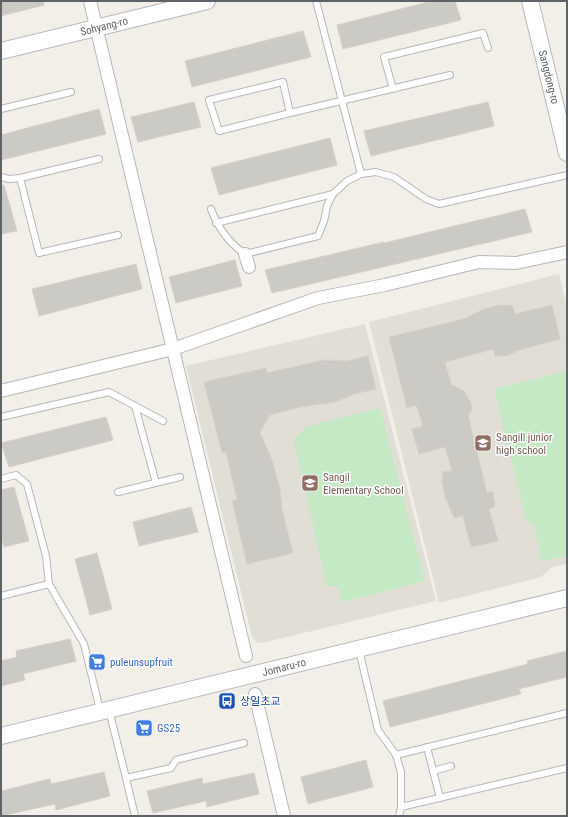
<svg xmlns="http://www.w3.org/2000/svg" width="568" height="817" font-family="'Roboto Condensed','Noto Sans KR',sans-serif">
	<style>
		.education { fill: #e1ded6 }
		.green { fill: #c5e8c5 }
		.building { fill: #cccac5; stroke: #d6d1c6 }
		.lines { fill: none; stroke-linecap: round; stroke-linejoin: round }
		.lane-casing { stroke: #b5b8bc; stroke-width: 8 }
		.street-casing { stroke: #b5b8bc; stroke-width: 14 }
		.secondary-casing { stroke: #b6babf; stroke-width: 18 }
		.lane { stroke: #fff; stroke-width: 6 }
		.street { stroke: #fff; stroke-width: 12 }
		.secondary { stroke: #fff; stroke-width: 16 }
		.labels { text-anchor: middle; stroke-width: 3; stroke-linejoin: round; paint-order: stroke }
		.street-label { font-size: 11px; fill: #5f6368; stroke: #fff }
		.education-label { font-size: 11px; fill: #785e54; stroke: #fff; text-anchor: start }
		.shop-label { font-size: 11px; fill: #366cbe; stroke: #fff; text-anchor: start }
		.transit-label { font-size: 11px; fill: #164399; stroke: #fff; text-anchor: start }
	</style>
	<rect width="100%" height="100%" fill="#f1efe8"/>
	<!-- education -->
	<g class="education">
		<polygon points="559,274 567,308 567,564 552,567 541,577 439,603 369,322"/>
		<polygon points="365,324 436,601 262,643 256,642 252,637 186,366"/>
	</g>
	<!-- green -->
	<g class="green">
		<polygon points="567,371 567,556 542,562 533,523 527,524 494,389"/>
		<polygon points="380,408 425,581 342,602 337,585 327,587 294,441 305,427"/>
	</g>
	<!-- building -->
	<g class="building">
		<polygon points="1,1 43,1 44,5 1,16"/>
		<polygon points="432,1 455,1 461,20 343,49 337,25"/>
		<polygon points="303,31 311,57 192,87 185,61"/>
		<polygon points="194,102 201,127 138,142 131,117"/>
		<polygon points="488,102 494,126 371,156 364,131"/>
		<polygon points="99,109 106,134 1,160 1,135"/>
		<polygon points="330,138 337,165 219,195 211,168"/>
		<polygon points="4,185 17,231 1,234 1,186"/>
		<polygon points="525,209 532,232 272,293 265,270 384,242 384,243"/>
		<polygon points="235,260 242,286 176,303 169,277"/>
		<polygon points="136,264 142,289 39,316 32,289"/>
		<polygon points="500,305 513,306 515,314 552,305 560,339 519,350 507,356 495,356 494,349 445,362 451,384 464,391 471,403 472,410 468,415 487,493 493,491 494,499 495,506 489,509 498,541 471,547 463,516 454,518 445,497 442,481 443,472 452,471 445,447 419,454 412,429 423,426 416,405 407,408 389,337 464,319 484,309"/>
		<polygon points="368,356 376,389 354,394 335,402 300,407 270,415 260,432 272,460 280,489 282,510 293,553 247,564 232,501 237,499 226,452 222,453 204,382 266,368 267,373 323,360 347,361"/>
		<polygon points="106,417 113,440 9,467 1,443"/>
		<polygon points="14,487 29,541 4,547 1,536 1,490"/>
		<polygon points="191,507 198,532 139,546 133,522"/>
		<polygon points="97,553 112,609 90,615 75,559"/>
		<polygon points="70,639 76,661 23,674 25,680 1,686 1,661 17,657 16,651"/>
		<polygon points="567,651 567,677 519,689 521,694 390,727 383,701 528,664 527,661"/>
		<polygon points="366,760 373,787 308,804 301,777"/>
		<polygon points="104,772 110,796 56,810 55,804 1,816 1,791 50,779 51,784"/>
		<polygon points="254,773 259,794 207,807 206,801 153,813 147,791 202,778 203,784"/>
	</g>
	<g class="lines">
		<defs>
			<g id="lane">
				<polyline points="316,1 361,174"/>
				<polyline points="393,89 384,57 483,33 488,48"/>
				<polyline points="1,109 71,92"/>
				<polyline points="290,113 283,82 209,100 219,131 290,113 450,75"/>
				<polyline points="1,177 9,179 20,178 39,253 118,235"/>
				<polyline points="20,178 99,159"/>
				<path d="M211 209C218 228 229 243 245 254L318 236 324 221 327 206 333 194 347 181 361 174 376 172 394 177 426 199 439 204 567 175"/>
				<polyline points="216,223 333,194"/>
				<polyline points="135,406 163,421"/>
				<polyline points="1,417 109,392 135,406 156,483"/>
				<polyline points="1,479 16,475 27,484 46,556 49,584"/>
				<polyline points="118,492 180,477"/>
				<polyline points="1,596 49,584 84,644 100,710"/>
				<polyline points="359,650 378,730 396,755 401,772 401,807 399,816"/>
				<polyline points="109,710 126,778 171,768 176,760 244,743"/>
				<polyline points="427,747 440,798"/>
				<polyline points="396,755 567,713"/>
				<polyline points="433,771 451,766"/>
				<polyline points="126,778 135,816"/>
				<polyline points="401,807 567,768"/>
			</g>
			<g id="street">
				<polyline points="90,1 246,656"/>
				<polyline points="245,254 249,267"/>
				<polyline points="1,391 173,349 318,298 385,285 479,262 516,263 567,252"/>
				<polyline points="255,694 284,816"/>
			</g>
			<g id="secondary">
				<polyline points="530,1 567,153"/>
				<polyline points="1,51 207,1"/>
				<polyline points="1,736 567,598"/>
			</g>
		</defs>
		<!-- lane casing -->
		<use href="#lane" class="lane-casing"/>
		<!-- street casing -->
		<use href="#street" class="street-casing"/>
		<!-- secondary casing -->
		<use href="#secondary" class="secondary-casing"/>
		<!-- lane -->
		<use href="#lane" class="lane"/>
		<!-- street -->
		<use href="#street" class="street"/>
		<!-- secondary -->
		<use href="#secondary" class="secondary"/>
	</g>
	<!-- icons -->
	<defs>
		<symbol id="school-square" viewBox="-11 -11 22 22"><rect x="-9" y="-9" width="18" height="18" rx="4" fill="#8d6e63" stroke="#fff"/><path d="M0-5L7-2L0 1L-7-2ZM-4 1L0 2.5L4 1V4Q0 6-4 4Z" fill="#fff"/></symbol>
		<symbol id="supermarket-square" viewBox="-11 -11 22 22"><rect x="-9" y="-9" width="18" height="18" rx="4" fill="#3f7fe0" stroke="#fff"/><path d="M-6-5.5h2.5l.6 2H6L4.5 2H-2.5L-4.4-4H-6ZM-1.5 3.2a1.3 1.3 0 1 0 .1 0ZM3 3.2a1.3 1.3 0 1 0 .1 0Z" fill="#fff"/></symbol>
		<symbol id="bus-square" viewBox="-11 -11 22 22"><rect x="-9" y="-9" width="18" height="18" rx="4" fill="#1a4fb4" stroke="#fff"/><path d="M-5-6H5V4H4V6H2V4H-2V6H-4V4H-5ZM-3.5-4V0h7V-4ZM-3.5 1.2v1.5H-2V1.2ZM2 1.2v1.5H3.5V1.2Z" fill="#fff"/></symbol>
	</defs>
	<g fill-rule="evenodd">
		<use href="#school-square" x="473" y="433" width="20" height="20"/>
		<use href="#school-square" x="300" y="473" width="20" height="20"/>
		<use href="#supermarket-square" x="87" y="652" width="20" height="20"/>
		<use href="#bus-square" x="217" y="691" width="20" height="20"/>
		<use href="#supermarket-square" x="134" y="718" width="20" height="20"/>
	</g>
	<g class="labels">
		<!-- street labels -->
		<g class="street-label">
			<text transform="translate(104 26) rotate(-14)" y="4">Sohyang-ro</text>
			<text transform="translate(549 77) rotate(76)" y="4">Sangdong-ro</text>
			<text transform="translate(284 667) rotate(-14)" y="4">Jomaru-ro</text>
		</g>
		<!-- education labels -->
		<g class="education-label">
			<text x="496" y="441">Sangill junior<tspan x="496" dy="13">high school</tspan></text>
			<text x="323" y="481">Sangil<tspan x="323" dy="13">Elementary School</tspan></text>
		</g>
		<!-- shop labels -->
		<g class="shop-label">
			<text x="110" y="666">puleunsupfruit</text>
			<text x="157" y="732">GS25</text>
		</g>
		<!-- transit labels -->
		<g class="transit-label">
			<text x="240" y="705">상일초교</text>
		</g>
	</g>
	<!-- border -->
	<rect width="568" height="817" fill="none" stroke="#5f6368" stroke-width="4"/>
</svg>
